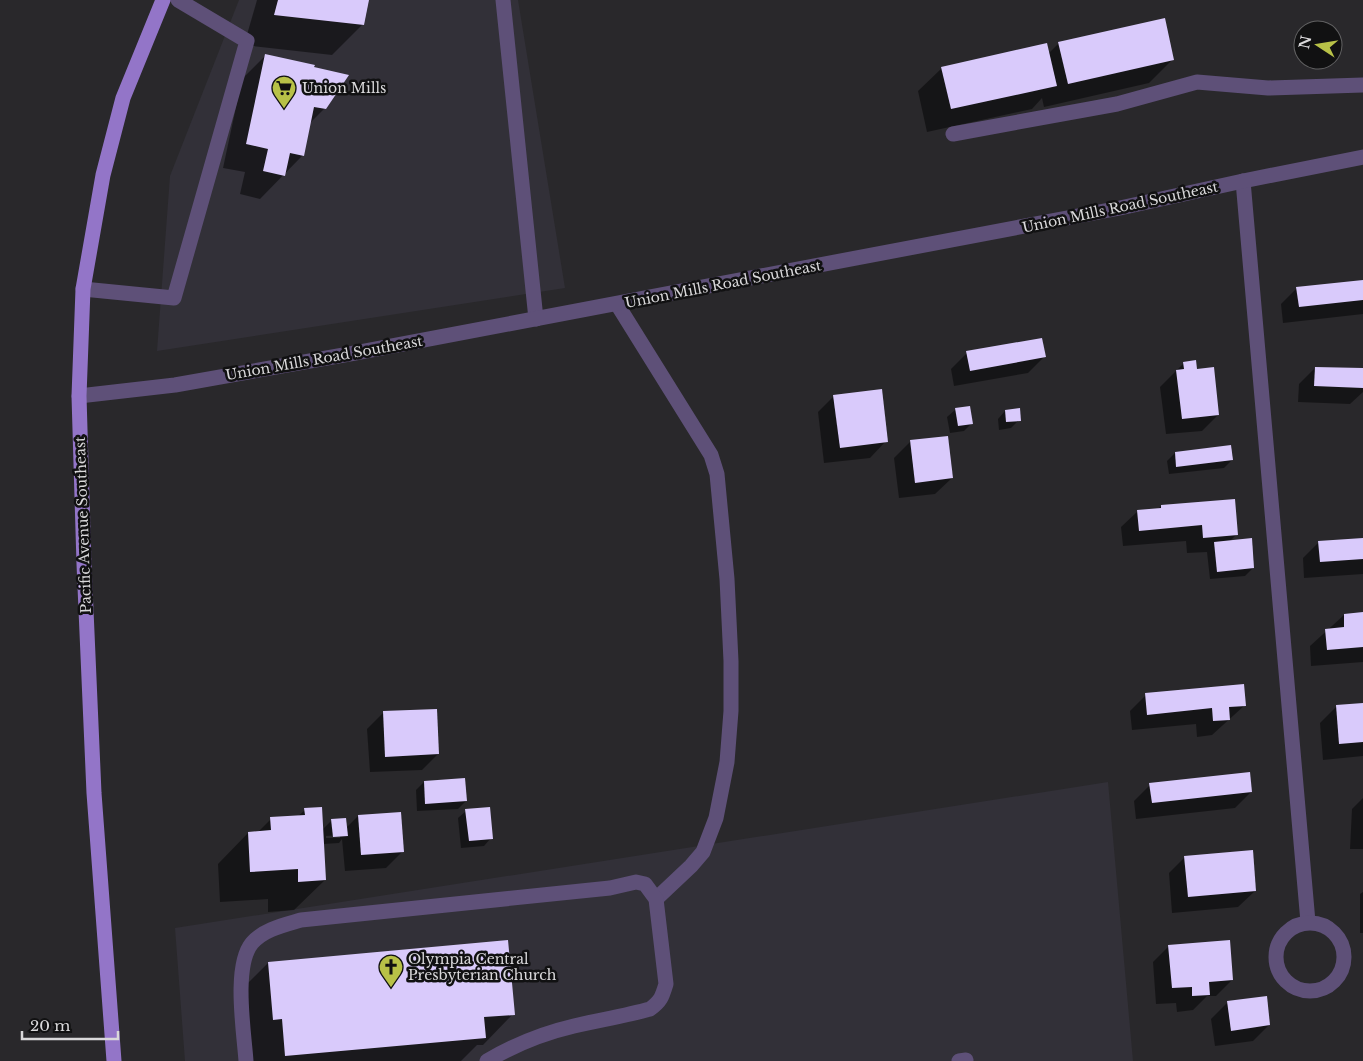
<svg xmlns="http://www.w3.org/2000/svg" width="1363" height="1061" font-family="'Libre Baskerville',serif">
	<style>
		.built { fill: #323038 }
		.shadow { fill: #0007; fill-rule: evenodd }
		.building { fill: #d9cafb }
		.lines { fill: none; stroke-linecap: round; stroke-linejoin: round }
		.minor { stroke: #5e5078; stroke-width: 15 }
		.major { stroke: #9375c8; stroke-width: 15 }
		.labels { text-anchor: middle; stroke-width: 5; stroke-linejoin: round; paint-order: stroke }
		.poi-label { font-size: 14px; fill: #d9d8da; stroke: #111112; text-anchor: start }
		.street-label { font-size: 14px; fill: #d9d8da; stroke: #111112 }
	</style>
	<rect width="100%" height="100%" fill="#29282b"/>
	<!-- built -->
	<g class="built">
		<polygon points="239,0 518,0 565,288 157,351 170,176"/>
		<polygon points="1108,782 1133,1061 185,1061 175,928"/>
	</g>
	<!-- shadow -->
	<g class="shadow">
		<polygon points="257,0 367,0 363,24 332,55 244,45"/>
		<polygon points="1059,43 1173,59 1149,83 1044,107 1042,98 1032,109 927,132 918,91 942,68 1048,54"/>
		<polygon points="266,55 325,108 309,124 302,156 260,199 240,194 245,172 223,168 242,79"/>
		<polygon points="1363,281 1363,314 1283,323 1281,304 1297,288"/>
		<polygon points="967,353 1044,357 1028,373 954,386 951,369"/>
		<polygon points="1184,363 1195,371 1218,415 1202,431 1166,434 1160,387"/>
		<polygon points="1315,368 1363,370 1363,392 1350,404 1298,402 1299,384"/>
		<polygon points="834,396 886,441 870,458 824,463 818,412"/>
		<polygon points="969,407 972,423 964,431 950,433 947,417 955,410"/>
		<polygon points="1005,411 1019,420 1011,428 999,430 998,419"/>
		<polygon points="911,441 952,478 935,494 899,498 894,458"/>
		<polygon points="1175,453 1232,460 1224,468 1169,474 1167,461"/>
		<polygon points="1161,506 1237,534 1229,542 1253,568 1245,576 1210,579 1207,552 1187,553 1186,541 1123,546 1121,527 1138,511 1158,509"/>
		<polygon points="1363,539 1363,574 1304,578 1303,558 1319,542"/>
		<polygon points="1344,615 1363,624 1363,662 1311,666 1310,646"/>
		<polygon points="1146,695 1245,705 1212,735 1197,737 1196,724 1132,730 1130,711"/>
		<polygon points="1363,704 1363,756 1323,760 1320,723 1336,707"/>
		<polygon points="383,713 438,754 422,770 370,772 367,729"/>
		<polygon points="424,782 466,801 458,809 417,811 416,790"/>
		<polygon points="1150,785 1251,792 1235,808 1136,819 1134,801"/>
		<polygon points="1363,798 1363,849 1350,849 1352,809"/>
		<path d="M305 810 322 830 332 820 346 828 358 816 402 852 386 868 345 871 342 839 339 843 323 844 325 880 294 910 268 912V899L220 902 218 864 248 833H257L271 819 297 817ZM340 835V838H326V836Z"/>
		<polygon points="466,811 491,838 484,846 461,848 458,818"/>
		<polygon points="1185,857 1255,891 1238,907 1172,913 1169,873"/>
		<polygon points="1363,892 1363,933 1360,933 1360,894"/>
		<polygon points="1169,946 1232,980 1216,996 1207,996 1193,1010 1177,1012 1176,1003 1156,1004 1153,962"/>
		<polygon points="268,963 513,1014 483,1045 477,1045 461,1061 253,1061 238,993"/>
		<polygon points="1228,1002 1269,1025 1253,1041 1215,1046 1211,1019"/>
	</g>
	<!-- building -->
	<g class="building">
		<polygon points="278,0 369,0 364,25 274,15"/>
		<polygon points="1165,18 1174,60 1068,84 1058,42"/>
		<polygon points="1047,43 1057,86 951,109 941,67"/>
		<polygon points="265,54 315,65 314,67 349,75 326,109 314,107 304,156 290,153 285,176 263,171 268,149 246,144"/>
		<polygon points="1363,280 1363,300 1299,307 1296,287"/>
		<polygon points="1042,338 1046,357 970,371 966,351"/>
		<polygon points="1196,360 1197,369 1214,367 1219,415 1182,419 1176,370 1184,369 1183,362"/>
		<polygon points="1315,367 1363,368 1363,388 1314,386"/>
		<polygon points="882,389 888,442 840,448 833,395"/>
		<polygon points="970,406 973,424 958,426 955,408"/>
		<polygon points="1020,408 1021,421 1006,422 1005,410"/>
		<polygon points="948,436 953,478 915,483 910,440"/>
		<polygon points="1231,445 1233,460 1176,467 1175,452"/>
		<polygon points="1235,499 1238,535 1203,538 1202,525 1139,531 1137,510 1161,508 1161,505"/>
		<polygon points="1252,538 1254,568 1217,572 1214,542"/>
		<polygon points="1363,538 1363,559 1320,562 1318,541"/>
		<polygon points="1363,612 1363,647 1327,650 1325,629 1344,627 1344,614"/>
		<polygon points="1244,684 1246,706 1229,707 1230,720 1213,721 1212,708 1147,715 1145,693"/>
		<polygon points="1363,703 1363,742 1339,744 1336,705"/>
		<polygon points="437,709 439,754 385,757 383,711"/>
		<polygon points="1250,772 1252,792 1152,803 1149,783"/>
		<polygon points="465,778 467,801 425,804 424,781"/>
		<polygon points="322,807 326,880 298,882 298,869 250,872 248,832 271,830 270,817 305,815 304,808"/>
		<polygon points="490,807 493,839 469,841 465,809"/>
		<polygon points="401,812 404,852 361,855 358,815"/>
		<polygon points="346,818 348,836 333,837 331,819"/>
		<polygon points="1253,850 1256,891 1188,897 1184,856"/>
		<polygon points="508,940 515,1015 484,1017 486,1038 285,1056 282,1019 273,1020 268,962"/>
		<polygon points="1230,940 1233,980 1209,982 1210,995 1192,996 1192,987 1172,988 1168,945"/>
		<polygon points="1267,996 1270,1025 1231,1031 1227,1001"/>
	</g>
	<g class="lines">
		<!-- minor -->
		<g class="minor">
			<polyline points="503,0 536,319"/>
			<polyline points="953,134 1117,104 1197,82 1268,88 1363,85"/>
			<polyline points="1243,181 1308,922"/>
			<polyline points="83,289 174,298 247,41 178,0"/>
			<polyline points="617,304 711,455 717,474 727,579 731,661 731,711 727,762 716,818 703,852 691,866 656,899"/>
			<polyline points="79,396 175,385 355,353 1120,208 1243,181 1363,157"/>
			<circle cx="1310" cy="957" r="34"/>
			<path d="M246 1061C244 1032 233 966 252 943 264 929 284 925 301 920L610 888 636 882 645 884 656 899 666 984C662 997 661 1001 650 1009 625 1016 599 1020 574 1026 544 1033 514 1045 487 1061"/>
			<polyline points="959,1061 966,1060"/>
		</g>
		<!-- major -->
		<polyline class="major" points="114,1061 94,793 84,564 79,396 83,289 103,175 123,98 163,0"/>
	</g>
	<!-- icons -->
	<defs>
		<symbol id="supermarket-pin" viewBox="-11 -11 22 30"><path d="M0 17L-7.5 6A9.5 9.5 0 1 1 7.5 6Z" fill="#b8c147" stroke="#111112"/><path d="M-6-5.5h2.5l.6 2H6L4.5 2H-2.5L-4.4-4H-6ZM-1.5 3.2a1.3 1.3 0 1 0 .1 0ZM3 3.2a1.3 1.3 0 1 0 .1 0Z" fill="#111"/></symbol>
		<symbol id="church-pin" viewBox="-11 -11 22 30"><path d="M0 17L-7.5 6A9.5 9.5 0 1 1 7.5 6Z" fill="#b8c147" stroke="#111112"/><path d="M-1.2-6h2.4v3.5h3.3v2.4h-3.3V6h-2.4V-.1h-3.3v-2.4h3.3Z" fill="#111"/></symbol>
	</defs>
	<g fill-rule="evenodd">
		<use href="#supermarket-pin" x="270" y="74" width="28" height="38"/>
		<use href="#church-pin" x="377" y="953" width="28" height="38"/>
	</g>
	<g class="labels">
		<!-- poi labels -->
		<g class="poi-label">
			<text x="302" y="93">Union Mills</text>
			<text x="408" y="964">Olympia Central<tspan x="408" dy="16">Presbyterian Church</tspan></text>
		</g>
		<!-- street labels -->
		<g class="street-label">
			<text transform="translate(1120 207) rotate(-12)" y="5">Union Mills Road Southeast</text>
			<text transform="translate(723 284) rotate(-11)" y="5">Union Mills Road Southeast</text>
			<text transform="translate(324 358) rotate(-10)" y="5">Union Mills Road Southeast</text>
			<text transform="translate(83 525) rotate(-92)" y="5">Pacific Avenue Southeast</text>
		</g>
	</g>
	<!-- north arrow -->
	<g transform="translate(1318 45) rotate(282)"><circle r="24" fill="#111112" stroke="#616162"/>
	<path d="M0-4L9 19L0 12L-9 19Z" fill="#b8c147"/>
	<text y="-8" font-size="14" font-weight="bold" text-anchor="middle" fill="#d9d8da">N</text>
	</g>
	<!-- scale -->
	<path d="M22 1031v8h96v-8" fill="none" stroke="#d9d8da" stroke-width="2.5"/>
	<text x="30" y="1031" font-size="15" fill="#d9d8da" stroke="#111112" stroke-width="4" paint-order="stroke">20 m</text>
</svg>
